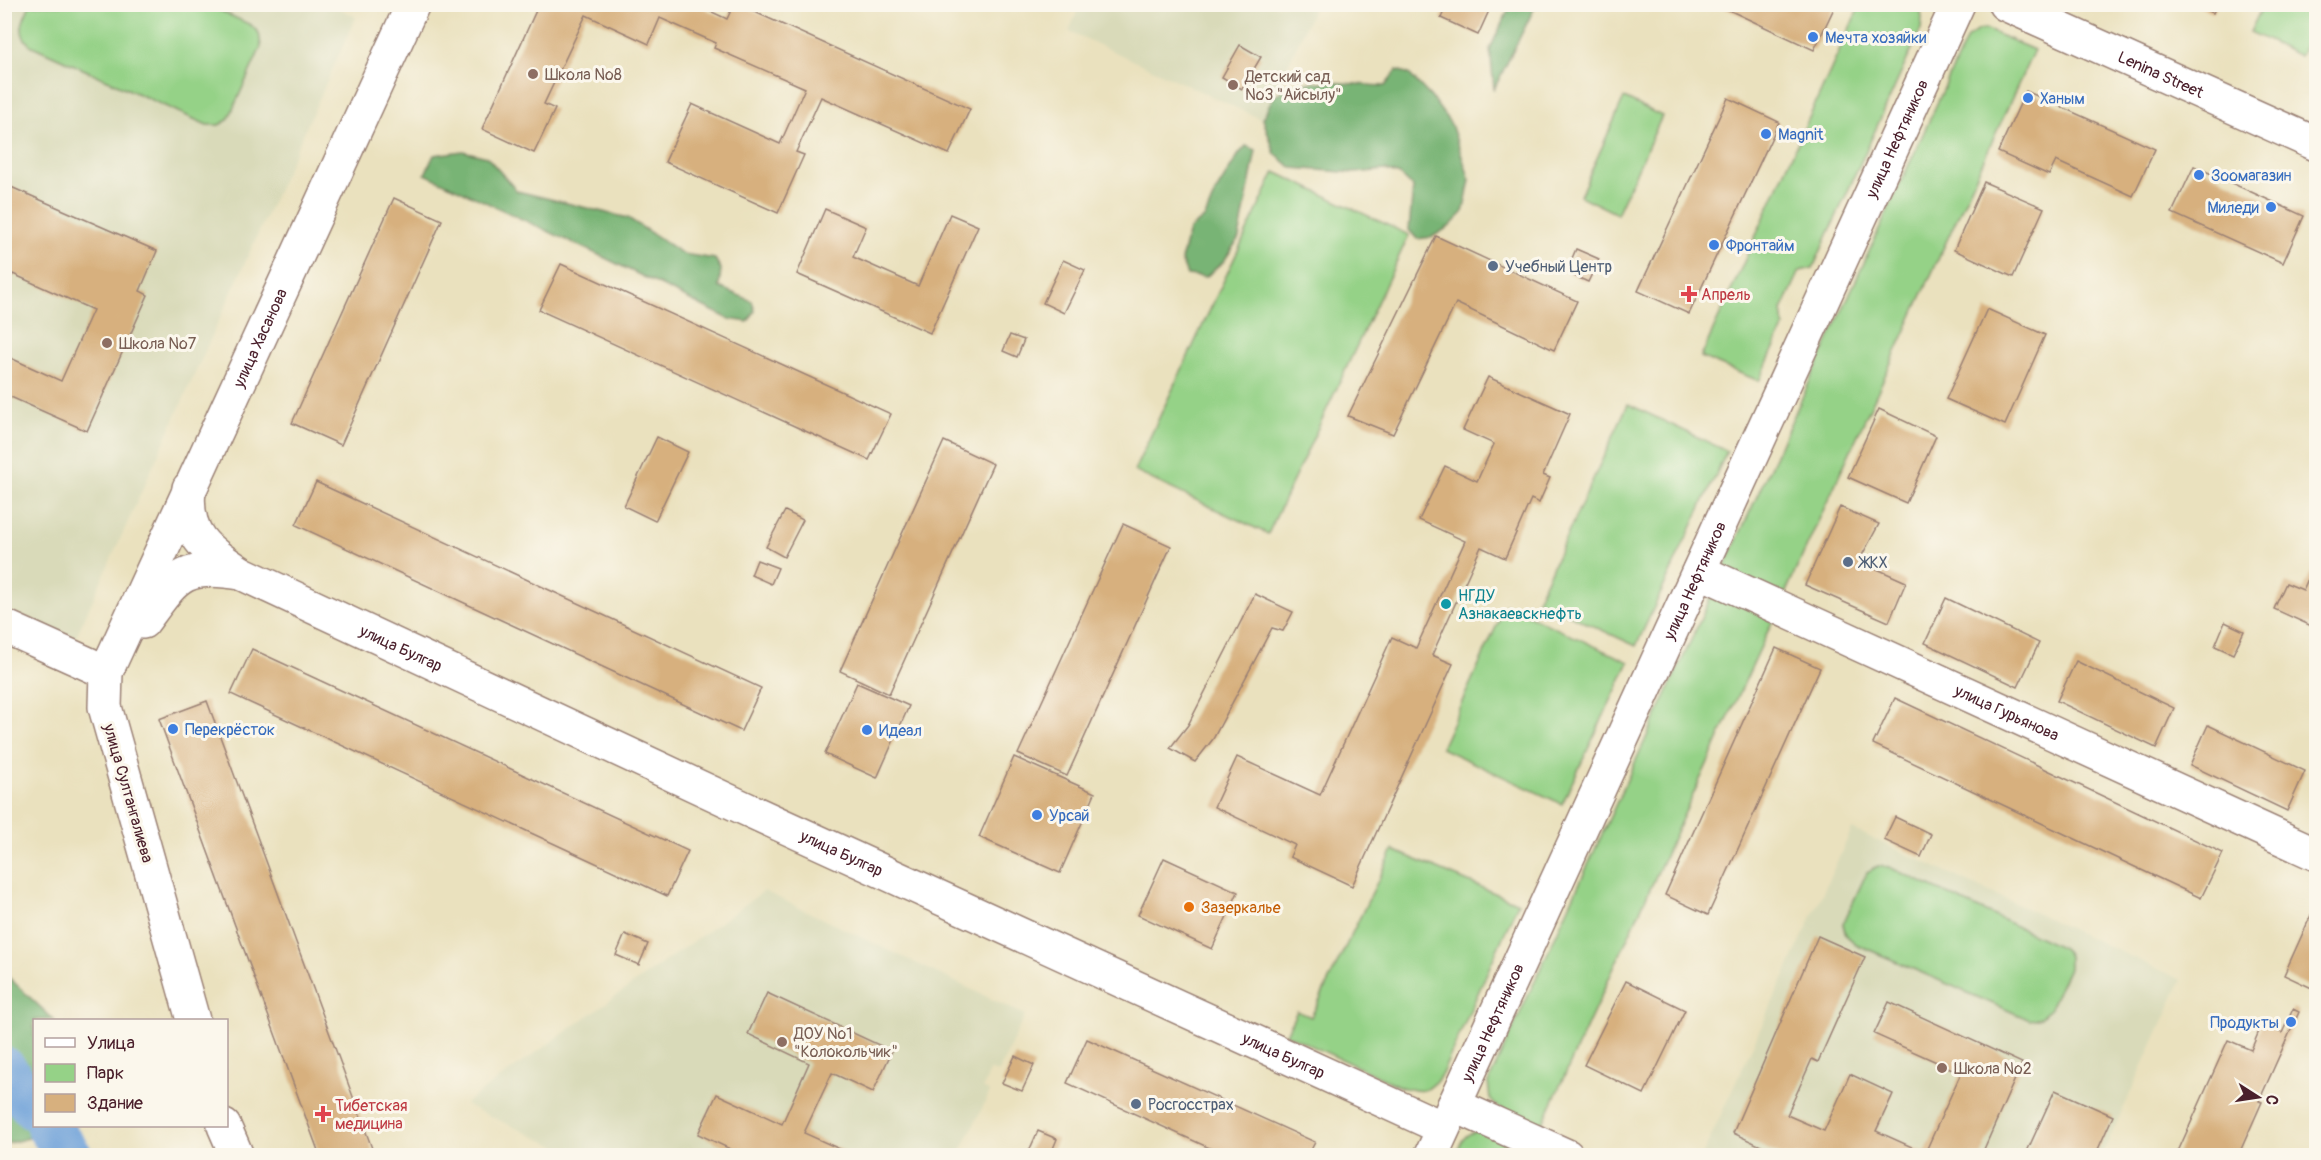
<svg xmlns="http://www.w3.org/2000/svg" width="2321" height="1160" font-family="Pangolin,sans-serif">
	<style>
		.built { fill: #d9dab9 }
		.green { fill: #95d287; stroke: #707859; stroke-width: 1.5 }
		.forest { fill: #78b474; stroke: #616a50; stroke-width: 1.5 }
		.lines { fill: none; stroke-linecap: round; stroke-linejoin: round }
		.river { stroke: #6da0d9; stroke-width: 45 }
		.building { fill: #d7b07e }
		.minor-casing { stroke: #9a8074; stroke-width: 36 }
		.major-casing { stroke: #9a8074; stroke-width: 36 }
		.minor { stroke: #fff; stroke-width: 33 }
		.major { stroke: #fff; stroke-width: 33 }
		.shop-dot { fill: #3f7fe0; stroke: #fbf7ec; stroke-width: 2 }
		.education-dot { fill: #8d6e63; stroke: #fbf7ec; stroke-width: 2 }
		.service-dot { fill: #5c6f8a; stroke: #fbf7ec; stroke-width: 2 }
		.health-dot { fill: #e0444e; stroke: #fbf7ec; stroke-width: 2 }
		.culture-dot { fill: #0f9aa8; stroke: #fbf7ec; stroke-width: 2 }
		.food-dot { fill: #e8710a; stroke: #fbf7ec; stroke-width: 2 }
		.labels { text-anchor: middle; stroke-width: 6; stroke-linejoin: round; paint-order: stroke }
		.shop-label { font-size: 16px; fill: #366cbe; stroke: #fbf7ec; text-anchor: start }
		.education-label { font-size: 16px; fill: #785e54; stroke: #fbf7ec; text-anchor: start }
		.street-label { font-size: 16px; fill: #4a1f2b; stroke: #fbf7ec }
		.service-label { font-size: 16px; fill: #4e5e75; stroke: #fbf7ec; text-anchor: start }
		.health-label { font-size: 16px; fill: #be3a42; stroke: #fbf7ec; text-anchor: start }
		.culture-label { font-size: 16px; fill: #0d838f; stroke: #fbf7ec; text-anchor: start }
		.food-label { font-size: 16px; fill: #c56008; stroke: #fbf7ec; text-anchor: start }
	</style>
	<rect width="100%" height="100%" fill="#fbf7ec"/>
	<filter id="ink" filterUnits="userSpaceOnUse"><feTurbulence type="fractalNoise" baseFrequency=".0167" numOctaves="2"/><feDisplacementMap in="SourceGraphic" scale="12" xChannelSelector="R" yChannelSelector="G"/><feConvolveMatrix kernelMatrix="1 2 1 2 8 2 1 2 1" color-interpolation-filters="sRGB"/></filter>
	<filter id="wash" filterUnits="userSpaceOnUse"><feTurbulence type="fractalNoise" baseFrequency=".008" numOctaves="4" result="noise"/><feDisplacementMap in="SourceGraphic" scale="24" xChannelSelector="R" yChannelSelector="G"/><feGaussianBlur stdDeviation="1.35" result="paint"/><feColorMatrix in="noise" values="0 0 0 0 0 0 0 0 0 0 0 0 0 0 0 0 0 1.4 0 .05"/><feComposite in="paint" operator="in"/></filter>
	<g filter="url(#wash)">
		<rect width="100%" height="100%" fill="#eae1be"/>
		<!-- built -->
		<g class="built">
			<polygon points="331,4 356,17 74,641 5,609 5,5"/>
			<polygon points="1080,5 1315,5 1263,120 1069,31"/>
			<polygon points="1852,829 2182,980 2102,1155 1702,1156"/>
			<polygon points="764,891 1025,1015 998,1073 990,1070 983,1088 990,1092 959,1155 575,1155 464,1104"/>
		</g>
		<!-- green -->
		<g class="green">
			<path d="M30 5H208L251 25 259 33 261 47 228 120 219 125H207L30 45C16 32 23 20 30 5Z"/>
			<polygon points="1860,5 1920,5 1922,18 1921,29 1813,268 1800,271 1782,310 1784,326 1759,381 1701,357"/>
			<polygon points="2263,5 2316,5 2316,21 2300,56 2250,32"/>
			<polygon points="1985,29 2034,50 1541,1127 1495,1105 1490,1098 1488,1083 1967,38 1978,30"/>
			<polygon points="1624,98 1662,116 1617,214 1580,196"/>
			<polygon points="1275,172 1409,235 1268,534 1134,471"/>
			<polygon points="1628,404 1727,451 1636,646 1537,600"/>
			<polygon points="1506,605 1629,662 1562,804 1441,748"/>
			<path d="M1393 850 1518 903 1442 1074C1429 1093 1422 1093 1401 1087L1286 1034 1297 1011 1311 1017Z"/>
			<polygon points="1878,866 1889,867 2063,948 2069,956 2069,968 2049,1010 2041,1017 2030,1020 1856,944 1846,935 1843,924 1867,872"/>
			<path d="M1479 1130 1542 1156H1455C1461 1142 1463 1134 1479 1130Z"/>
		</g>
		<!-- forest -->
		<g class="forest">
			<polygon points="1511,4 1536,5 1494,89 1490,49"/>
			<path d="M1397 70 1409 74 1431 97 1451 124 1470 180 1463 213 1449 227 1432 237 1417 239 1409 230 1413 187 1400 175 1385 170 1355 173 1292 168 1275 154 1263 119C1267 111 1270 99 1277 94 1306 73 1351 86 1385 86Z"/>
			<polygon points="1246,146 1256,150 1239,238 1224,261 1206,277 1187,275 1181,260 1189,230 1205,217 1215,193 1239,154"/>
			<polygon points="463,151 487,157 517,191 628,218 683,254 715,259 721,269 719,287 752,301 755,311 748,322 729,319 601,256 425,174 434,155"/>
			<polygon points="4,973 54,1020 34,1020 34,1126 77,1126 5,1144"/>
		</g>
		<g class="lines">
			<!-- river -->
			<g class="river">
				<polyline points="4,1069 34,1108"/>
				<polyline points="48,1126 70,1156"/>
			</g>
		</g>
		<g id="blocks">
			<!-- building -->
			<g class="building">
				<polygon points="539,4 695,4 727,19 734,4 737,4 970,109 949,154 821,97 796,152 804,155 778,213 665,162 692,104 780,144 805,88 714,48 716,43 660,18 649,44 586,15 544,104 555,109 534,153 482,129"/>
				<polygon points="1447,4 1492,4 1478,35 1441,18"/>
				<polygon points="1716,4 1836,4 1814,50"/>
				<polygon points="2194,4 2217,4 2213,13"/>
				<polygon points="1240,45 1261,57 1242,89 1222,77"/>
				<polygon points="2026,91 2155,149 2133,196 2056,161 2049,175 1998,152"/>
				<polygon points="1728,98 1779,122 1689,314 1638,291"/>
				<polygon points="2194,166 2304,216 2283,263 2172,213"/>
				<polygon points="1984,182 2044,208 2013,277 1954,250"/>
				<polygon points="11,187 157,251 140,291 148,295 87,431 4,394 4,355 61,381 93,310 13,274 4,292 4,201"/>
				<polygon points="394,198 442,220 341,445 292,423"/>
				<polygon points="825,209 866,227 853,257 918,286 950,214 978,226 930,333 797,274"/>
				<polygon points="1436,236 1577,301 1554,350 1456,303 1393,434 1348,416"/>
				<polygon points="1576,249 1599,259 1588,282 1566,272"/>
				<polygon points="1063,260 1085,270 1064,313 1043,303"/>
				<polygon points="561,264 891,414 869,460 539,310"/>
				<polygon points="1987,309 2045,335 2005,425 1946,399"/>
				<polygon points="1010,335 1024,340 1017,357 1003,351"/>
				<polygon points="1488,377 1570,414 1543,475 1550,478 1539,503 1531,499 1505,558 1481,547 1432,655 1453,664 1352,886 1290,857 1295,845 1214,807 1237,757 1320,795 1392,637 1416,648 1465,541 1419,520 1445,466 1477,481 1494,444 1463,430"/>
				<polygon points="1879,409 1936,436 1906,503 1848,477"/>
				<polygon points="657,437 688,452 655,521 624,506"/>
				<polygon points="944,441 993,464 889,694 840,671"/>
				<polygon points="316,482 761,688 741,731 296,525"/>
				<polygon points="1840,507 1879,524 1859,561 1906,582 1889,622 1805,585"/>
				<polygon points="785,511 803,520 784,557 766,547"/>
				<polygon points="1123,524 1171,546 1067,776 1018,754"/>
				<polygon points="757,560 778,568 771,584 751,575"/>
				<polygon points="2316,561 2316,628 2274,609 2286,583 2303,590"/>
				<polygon points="1255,594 1293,612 1283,631 1272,628 1213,739 1195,762 1170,748 1188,725"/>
				<polygon points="1946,598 2039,643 2018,687 1925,643"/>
				<polygon points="2225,622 2244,631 2233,654 2215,646"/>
				<polygon points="1776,648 1820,668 1708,915 1665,895"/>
				<polygon points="252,649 688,851 667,896 231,694"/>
				<polygon points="2076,661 2174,708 2156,748 2057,701"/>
				<polygon points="857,683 909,706 877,778 825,754"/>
				<polygon points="1895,698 2223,853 2201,898 1873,744"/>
				<polygon points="207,701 373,1151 362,1156 320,1156 159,719"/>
				<polygon points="2208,725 2305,771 2287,811 2190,765"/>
				<polygon points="1014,757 1095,793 1060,873 979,837"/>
				<polygon points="1895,817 1931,834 1921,857 1884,840"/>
				<polygon points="1164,858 1238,892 1212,949 1138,915"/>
				<polygon points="2316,904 2316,990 2284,975"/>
				<polygon points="625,934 648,944 639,965 616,955"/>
				<polygon points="1818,936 1865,957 1818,1062 1812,1059 1787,1115 1824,1131 1850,1074 1893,1094 1876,1131 1925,1153 1961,1073 1874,1034 1889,1002 2022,1063 1981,1156 1782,1156 1733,1133"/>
				<polygon points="1626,981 1685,1010 1644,1094 1584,1065"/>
				<polygon points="767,993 892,1051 873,1092 832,1073 804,1133 844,1151 842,1156 745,1156 698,1134 717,1094 782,1124 809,1063 748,1034"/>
				<polygon points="2293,1009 2299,1012 2259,1101 2262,1102 2238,1156 2176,1156 2228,1040 2251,1050 2262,1024 2282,1033"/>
				<polygon points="1087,1039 1315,1142 1308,1156 1227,1156 1067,1083"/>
				<polygon points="1015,1056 1034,1065 1022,1091 1002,1083"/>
				<polygon points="2055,1090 2113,1116 2095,1156 2025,1156"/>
				<polygon points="1038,1131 1057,1139 1050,1156 1039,1156 1029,1151"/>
			</g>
		</g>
	</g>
	<g filter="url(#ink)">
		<use href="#blocks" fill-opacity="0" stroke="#9a8074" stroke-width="1.5"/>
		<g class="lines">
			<defs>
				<g id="minor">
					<path id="s1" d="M189 488C184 535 205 549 241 573L744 808 1443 1128"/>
					<path id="s2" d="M1699 571 2316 854"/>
					<path d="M143 622C176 578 181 563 241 573"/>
					<polyline points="4,626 106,672"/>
					<path id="s3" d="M193 1020 105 707 106 672 413 4"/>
					<polyline points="1454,1105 1567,1156"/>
					<polyline points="224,1126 237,1156"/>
					<path id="s4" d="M1431 1156 1958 4"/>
				</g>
				<g id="major">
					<path id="s5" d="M2005 4 2316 144"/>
				</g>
			</defs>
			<!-- minor casing -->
			<use href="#minor" class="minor-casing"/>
			<!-- major casing -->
			<use href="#major" class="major-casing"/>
			<!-- minor -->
			<use href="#minor" class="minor"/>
			<!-- major -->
			<use href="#major" class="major"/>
		</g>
	</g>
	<!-- markers -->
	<g class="shop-dot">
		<circle cx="1813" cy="37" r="6"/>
		<circle cx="2028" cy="98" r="6"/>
		<circle cx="1766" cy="134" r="6"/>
		<circle cx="2199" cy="175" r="6"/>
		<circle cx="2271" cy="207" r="6"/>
		<circle cx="1714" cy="245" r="6"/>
		<circle cx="173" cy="729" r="6"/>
		<circle cx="867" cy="730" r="6"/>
		<circle cx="1037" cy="815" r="6"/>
		<circle cx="2291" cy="1022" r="6"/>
	</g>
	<g class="education-dot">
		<circle cx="533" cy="74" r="6"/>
		<circle cx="1233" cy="85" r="6"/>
		<circle cx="107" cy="343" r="6"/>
		<circle cx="782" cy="1042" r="6"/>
		<circle cx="1942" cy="1068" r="6"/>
	</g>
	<g class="service-dot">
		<circle cx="1493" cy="266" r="6"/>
		<circle cx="1848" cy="562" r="6"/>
		<circle cx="1136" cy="1104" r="6"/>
	</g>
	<g class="health-dot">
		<path d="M1686 285h6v6h6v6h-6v6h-6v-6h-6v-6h6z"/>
		<path d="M320 1105h6v6h6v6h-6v6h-6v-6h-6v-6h6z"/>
	</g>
	<circle class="culture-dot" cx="1446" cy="604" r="6"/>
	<circle class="food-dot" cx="1189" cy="907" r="6"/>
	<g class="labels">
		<!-- shop labels -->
		<g class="shop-label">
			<text x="1825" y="43">Мечта хозяйки</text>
			<text x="2040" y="104">Ханым</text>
			<text x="1778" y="140">Magnit</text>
			<text x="2211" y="181">Зоомагазин</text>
			<text x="2259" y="213" text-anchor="end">Миледи</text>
			<text x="1726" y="251">Фронтайм</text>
			<text x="185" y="735">Перекрёсток</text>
			<text x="879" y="736">Идеал</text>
			<text x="1049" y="821">Урсай</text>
			<text x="2279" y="1028" text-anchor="end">Продукты</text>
		</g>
		<!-- education labels -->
		<g class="education-label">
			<text x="545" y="80">Школа №8</text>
			<text x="1245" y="82">Детский сад<tspan x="1245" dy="18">№3 "Айсылу"</tspan></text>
			<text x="119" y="349">Школа №7</text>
			<text x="794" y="1039">ДОУ №1<tspan x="794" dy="18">"Колокольчик"</tspan></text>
			<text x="1954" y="1074">Школа №2</text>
		</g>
		<!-- street labels -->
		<g class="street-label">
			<text dy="6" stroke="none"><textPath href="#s5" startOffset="171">Lenina Street</textPath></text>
			<text dy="6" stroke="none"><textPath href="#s4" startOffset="1119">улица Нефтяников</textPath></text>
			<text dy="6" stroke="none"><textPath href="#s3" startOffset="728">улица Хасанова</textPath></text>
			<text dy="6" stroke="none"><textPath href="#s4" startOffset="633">улица Нефтяников</textPath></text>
			<text dy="6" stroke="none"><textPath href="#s1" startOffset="284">улица Булгар</textPath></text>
			<text dy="6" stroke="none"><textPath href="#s2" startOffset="339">улица Гурьянова</textPath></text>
			<text transform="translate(129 793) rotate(74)" y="6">улица Султангалиева</text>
			<text dy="6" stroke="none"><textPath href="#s1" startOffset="770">улица Булгар</textPath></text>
			<text dy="6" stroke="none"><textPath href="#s4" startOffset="147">улица Нефтяников</textPath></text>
			<text dy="6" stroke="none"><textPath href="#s1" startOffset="1256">улица Булгар</textPath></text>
		</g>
		<!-- service labels -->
		<g class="service-label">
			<text x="1505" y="272">Учебный Центр</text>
			<text x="1860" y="568">ЖКХ</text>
			<text x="1148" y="1110">Росгосстрах</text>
		</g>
		<!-- health labels -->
		<g class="health-label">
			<text x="1701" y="300">Апрель</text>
			<text x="335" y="1111">Тибетская<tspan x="335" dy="18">медицина</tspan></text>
		</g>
		<!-- culture labels -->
		<g class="culture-label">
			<text x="1458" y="601">НГДУ<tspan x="1458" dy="18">Азнакаевскнефть</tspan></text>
		</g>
		<!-- food labels -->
		<g class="food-label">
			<text x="1201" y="913">Зазеркалье</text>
		</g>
	</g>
	<!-- margin -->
	<rect width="2321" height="1160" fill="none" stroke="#fbf7ec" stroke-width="24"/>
	<!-- legend -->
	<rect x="33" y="1019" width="195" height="108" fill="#fbf7ec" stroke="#b4a19f" stroke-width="1.5"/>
	<rect x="45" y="1038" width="30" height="9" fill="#ffffff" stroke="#b4a19f" stroke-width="1.5"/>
	<text x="87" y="1049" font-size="18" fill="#4a1f2b">Улица</text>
	<rect x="45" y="1064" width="30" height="18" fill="#95d287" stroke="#b4a19f" stroke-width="1.5"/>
	<text x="87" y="1079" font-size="18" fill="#4a1f2b">Парк</text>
	<rect x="45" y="1094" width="30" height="18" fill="#d7b07e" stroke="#b4a19f" stroke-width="1.5"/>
	<text x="87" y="1109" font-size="18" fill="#4a1f2b">Здание</text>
	<!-- north arrow -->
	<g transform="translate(2258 1097) rotate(102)" stroke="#fbf7ec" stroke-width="4.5" paint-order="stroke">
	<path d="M0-4.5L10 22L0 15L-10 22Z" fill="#4a1f2b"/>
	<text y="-9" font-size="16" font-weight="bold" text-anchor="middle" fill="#4a1f2b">С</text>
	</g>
</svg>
